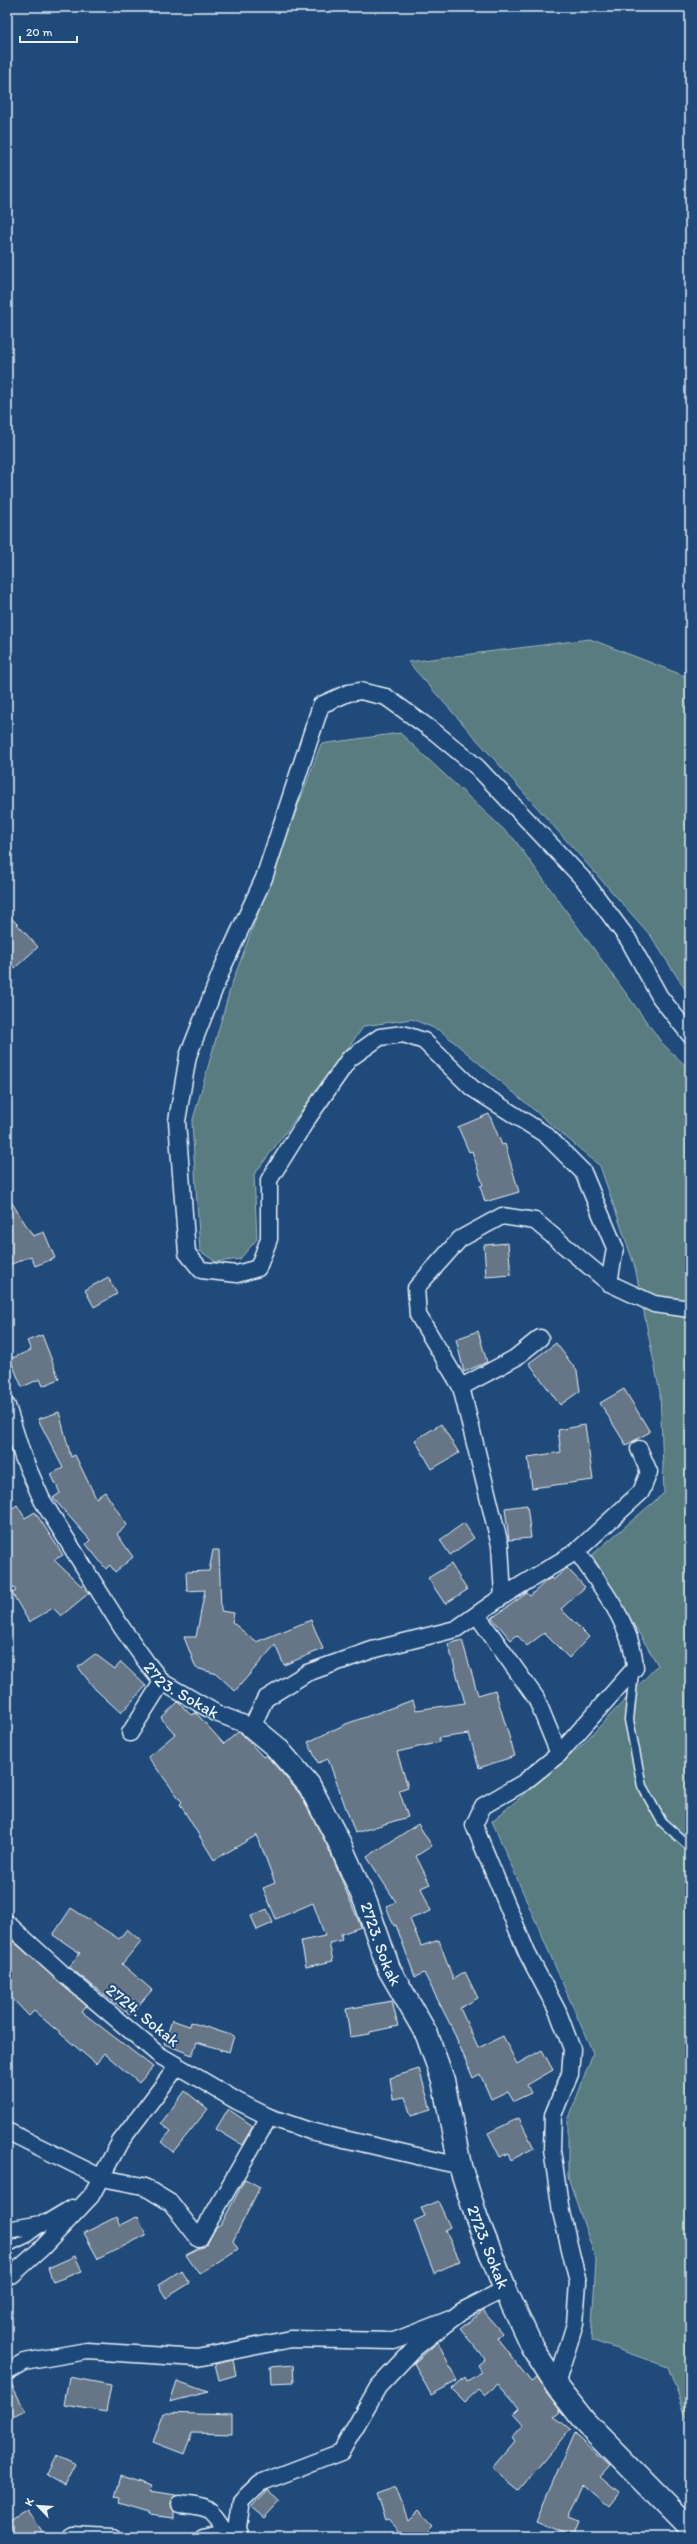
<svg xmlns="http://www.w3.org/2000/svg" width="697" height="2544" font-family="Itim,sans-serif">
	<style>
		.green { fill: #587b80; stroke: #a0b6bc }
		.building { fill: #667686; stroke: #e8f1f8 }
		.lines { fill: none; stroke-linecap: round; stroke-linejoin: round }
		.lane-casing { stroke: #e8f1f8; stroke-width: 11 }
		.street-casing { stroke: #e8f1f8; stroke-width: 19 }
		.secondary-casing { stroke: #e8f1f8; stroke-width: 25 }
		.lane { stroke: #1f4a7a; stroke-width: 8 }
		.street { stroke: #1f4a7a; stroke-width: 16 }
		.secondary { stroke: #1f4a7a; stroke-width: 22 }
		.labels { text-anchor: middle; stroke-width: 4; stroke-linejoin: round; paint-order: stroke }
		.street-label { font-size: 17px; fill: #e8f1f8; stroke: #1f4a7a }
	</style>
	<rect width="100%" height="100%" fill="#1f4a7a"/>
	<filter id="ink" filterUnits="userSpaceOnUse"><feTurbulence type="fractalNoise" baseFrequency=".025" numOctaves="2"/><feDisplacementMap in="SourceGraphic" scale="8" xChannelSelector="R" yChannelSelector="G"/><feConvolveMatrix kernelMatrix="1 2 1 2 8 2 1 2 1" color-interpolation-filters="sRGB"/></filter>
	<g filter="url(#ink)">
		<!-- green -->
		<g class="green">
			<polygon points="590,639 690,678 690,997 651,936 408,662"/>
			<polygon points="400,733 514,839 662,1043 690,1070 690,2426 668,2367 591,2340 596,2260 568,2177 568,2121 593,2053 492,1821 577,1750 658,1665 592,1555 664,1493 660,1393 635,1267 600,1166 441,1031 412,1019 364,1026 254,1175 257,1239 240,1259 216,1262 200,1251 192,1123 231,986 321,744"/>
		</g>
		<!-- building -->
		<g class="building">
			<polygon points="7,913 38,947 7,975"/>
			<polygon points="489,1114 502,1145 505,1144 519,1192 485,1202 480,1186 483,1185 472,1151 469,1152 458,1127"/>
			<polygon points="7,1195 33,1236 44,1232 55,1258 35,1266 31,1256 7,1266"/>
			<polygon points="508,1243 511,1275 486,1277 484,1245"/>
			<polygon points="108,1277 117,1294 94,1307 85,1290"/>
			<polygon points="478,1331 487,1362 464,1372 456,1339"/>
			<polygon points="42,1335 59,1379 43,1386 40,1379 22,1387 10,1359 31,1350 27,1341"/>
			<polygon points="556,1343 577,1371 580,1391 560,1405 529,1363"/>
			<polygon points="624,1389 650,1432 626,1445 600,1403"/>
			<polygon points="59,1412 71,1457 75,1455 96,1498 105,1492 127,1525 117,1534 133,1557 115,1572 110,1565 106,1569 86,1544 90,1540 53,1498 60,1493 51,1474 63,1468 38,1419"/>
			<polygon points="441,1424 459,1453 432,1469 415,1440"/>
			<polygon points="585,1425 593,1480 532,1488 528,1457 561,1452 558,1430"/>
			<polygon points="17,1505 25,1518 35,1512 63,1555 54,1560 89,1593 61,1616 53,1608 29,1622 12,1593 16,1591 7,1578 7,1512"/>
			<polygon points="527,1505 531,1538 509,1540 505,1508"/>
			<polygon points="464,1523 474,1538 450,1555 440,1540"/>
			<polygon points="213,1550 219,1550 221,1611 234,1613 232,1622 256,1642 311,1620 323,1649 284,1665 275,1645 235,1691 217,1674 196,1668 184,1637 196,1637 205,1590 187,1591 186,1572 209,1571"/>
			<polygon points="451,1564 467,1590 445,1604 428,1578"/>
			<polygon points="567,1568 585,1587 561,1609 589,1637 569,1658 544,1633 527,1646 517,1635 511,1640 492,1618 527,1593 530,1596 546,1581 551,1578 553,1580"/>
			<polygon points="462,1640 478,1695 495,1690 515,1756 479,1768 469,1734 439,1738 440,1742 397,1752 408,1787 399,1790 408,1817 355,1833 328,1759 318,1763 308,1742 346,1724 413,1700 416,1710 465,1703 448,1644"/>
			<polygon points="95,1654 115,1669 121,1662 146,1686 121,1713 95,1689 78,1667"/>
			<polygon points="178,1702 191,1715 196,1713 224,1744 238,1732 241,1733 263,1757 266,1755 300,1794 328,1847 361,1927 341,1934 342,1940 329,1943 333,1961 306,1967 301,1941 325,1936 313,1903 276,1919 263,1888 275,1883 257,1835 214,1860 180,1804 182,1802 148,1757 175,1734 161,1718"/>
			<polygon points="418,1824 432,1846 416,1856 430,1884 421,1888 431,1911 410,1919 421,1946 439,1940 453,1979 465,1972 478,1998 460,2008 478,2048 503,2036 517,2064 542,2050 553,2070 527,2085 531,2093 514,2101 508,2091 491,2099 480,2074 473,2078 452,2028 424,1973 415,1977 396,1925 394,1926 386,1906 396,1902 367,1857"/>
			<polygon points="71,1908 119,1939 127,1929 141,1941 122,1964 152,1990 130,2015 69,1967 80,1953 53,1935"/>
			<polygon points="267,1909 273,1923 257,1930 251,1916"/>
			<polygon points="7,1936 87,2006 82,2012 153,2067 139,2083 104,2053 96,2064 34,2011 29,2016 7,1993"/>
			<polygon points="392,2001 398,2026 370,2032 370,2034 350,2037 346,2009"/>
			<polygon points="172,2020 189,2026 190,2022 234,2036 229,2052 197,2042 192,2055 164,2044"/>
			<polygon points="419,2069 431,2110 411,2116 405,2097 393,2099 390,2078"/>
			<polygon points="185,2091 208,2109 173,2152 161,2142 171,2131 161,2123"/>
			<polygon points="228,2109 253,2126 242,2145 216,2129"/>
			<polygon points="519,2118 534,2148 511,2160 508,2153 500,2157 488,2133"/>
			<polygon points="245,2179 260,2187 233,2241 238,2249 199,2274 186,2255 207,2244 215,2229 221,2225"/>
			<polygon points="438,2201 450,2227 445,2230 460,2261 434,2273 414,2221 425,2216 421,2208"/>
			<polygon points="138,2216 146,2235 98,2259 84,2233 116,2217 120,2225"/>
			<polygon points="75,2256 82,2271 53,2282 48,2268"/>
			<polygon points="181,2270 190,2283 166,2298 158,2285"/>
			<polygon points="483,2311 502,2333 497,2338 531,2382 537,2378 561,2412 555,2417 570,2429 519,2490 492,2468 514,2442 511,2438 524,2426 513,2414 519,2408 498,2384 485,2395 479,2389 465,2402 452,2389 465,2377 467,2381 482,2372 478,2365 485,2359 460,2329"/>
			<polygon points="438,2342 457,2381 431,2395 414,2363"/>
			<polygon points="233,2360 236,2375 219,2380 215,2364"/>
			<polygon points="293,2365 294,2382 271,2383 270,2367"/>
			<polygon points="69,2377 111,2385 106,2412 64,2405"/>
			<polygon points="7,2381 10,2381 25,2411 7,2420"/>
			<polygon points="177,2381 208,2392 170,2402"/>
			<polygon points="164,2413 232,2415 232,2434 192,2433 184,2454 153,2442"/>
			<polygon points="574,2433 610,2466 600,2477 619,2493 609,2506 583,2484 568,2517 578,2521 572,2537 536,2521"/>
			<polygon points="57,2456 76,2465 65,2486 47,2476"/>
			<polygon points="121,2476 152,2486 150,2491 176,2495 170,2503 173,2512 173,2518 149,2515 149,2513 119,2504 120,2498 115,2497"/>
			<polygon points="396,2488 408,2520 418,2510 432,2525 420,2537 405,2537 388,2519 385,2520 376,2495"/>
			<polygon points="268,2490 280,2501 264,2518 251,2507"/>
			<polygon points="27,2510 45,2537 15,2537 7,2523"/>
		</g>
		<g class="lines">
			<defs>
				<g id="lane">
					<polyline points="634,1672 629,1720 642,1786 662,1822 690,1847"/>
					<polyline points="7,2248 26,2239 42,2227"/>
				</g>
				<g id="street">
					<polyline points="609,1283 615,1248 583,1172 546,1135 472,1088 424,1041 403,1034 380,1037 349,1059 308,1118 269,1180 269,1239 258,1268 237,1274 201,1270 187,1253 177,1121 188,1056 223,967 264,878 321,705 348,693 360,691 386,697 436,733 477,767 584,880 628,939 660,997 690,1035"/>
					<polyline points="461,1387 515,1358 540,1338"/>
					<path id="s1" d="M7 1406 23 1457 42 1500 122 1628 147 1663 162 1682 216 1713 252 1727 265 1699 307 1673 372 1650 456 1629 503 1596 500 1545 461 1387 418 1315 416 1288 460 1239 502 1216 535 1221 609 1283 654 1304 690 1309"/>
					<polyline points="503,1596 577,1551 641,1492 649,1472 639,1449"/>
					<polyline points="477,1615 536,1698 559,1754"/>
					<polyline points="130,1733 162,1682"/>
					<polyline points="7,1923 62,1973 159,2055 237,2101 269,2117 310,2131 460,2166"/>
					<polyline points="7,2131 102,2178 143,2186 171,2203 199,2239 269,2117"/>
					<polyline points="7,2230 47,2223 72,2208"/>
					<polyline points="7,2277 12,2275 42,2248 91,2196 120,2142 177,2067"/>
					<polyline points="7,2372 24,2362 87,2351 197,2358 291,2339 394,2341 453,2318"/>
					<path d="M556 2385 575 2324 578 2282 561 2212 552 2149 553 2115 570 2074 572 2049 558 2012 527 1953 474 1825 483 1806 523 1783 559 1754 635 1668C633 1625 600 1586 577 1551"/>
					<path d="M179 2504C209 2507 209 2506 226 2531"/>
					<polyline points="72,2535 112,2537"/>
					<polyline points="203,2537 234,2529"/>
					<polyline points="240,2537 237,2528 241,2501 260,2483 341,2452 378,2387 415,2348 462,2311 505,2289"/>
				</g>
				<g id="secondary">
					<path id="s2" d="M252 1727 276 1747 309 1785 339 1842 366 1903 389 1969 427 2035 443 2080 460 2166 477 2219 505 2289 532 2347 556 2385 585 2422 690 2529"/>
				</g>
			</defs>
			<!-- lane casing -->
			<use href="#lane" class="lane-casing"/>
			<!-- street casing -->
			<use href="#street" class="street-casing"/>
			<!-- secondary casing -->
			<use href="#secondary" class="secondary-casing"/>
			<!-- lane -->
			<use href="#lane" class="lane"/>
			<!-- street -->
			<use href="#street" class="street"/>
			<!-- secondary -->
			<use href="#secondary" class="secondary"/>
		</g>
	</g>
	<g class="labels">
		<!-- street labels -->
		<g class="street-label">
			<text dy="6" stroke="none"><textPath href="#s1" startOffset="339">2723. Sokak</textPath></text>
			<text dy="6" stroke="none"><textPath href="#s2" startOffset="256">2723. Sokak</textPath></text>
			<text transform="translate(143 2015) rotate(39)" y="6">2724. Sokak</text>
			<text dy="6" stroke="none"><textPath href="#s2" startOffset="580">2723. Sokak</textPath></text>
		</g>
	</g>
	<!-- margin -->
	<rect width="697" height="2544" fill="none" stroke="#1f4a7a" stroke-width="24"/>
	<rect x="12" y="12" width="673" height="2520" fill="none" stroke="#e8f1f8" stroke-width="1.5" filter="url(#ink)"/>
	<!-- north arrow -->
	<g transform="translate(38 2506) rotate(295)" stroke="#1f4a7a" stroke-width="3" paint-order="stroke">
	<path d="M0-3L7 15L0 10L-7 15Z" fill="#e8f1f8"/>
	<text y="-6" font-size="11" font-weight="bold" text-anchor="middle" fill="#e8f1f8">K</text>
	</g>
	<!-- scale -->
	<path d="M20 36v6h57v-6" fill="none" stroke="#e8f1f8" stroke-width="2"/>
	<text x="26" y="36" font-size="12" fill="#e8f1f8" stroke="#1f4a7a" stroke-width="3" paint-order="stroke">20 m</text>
</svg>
